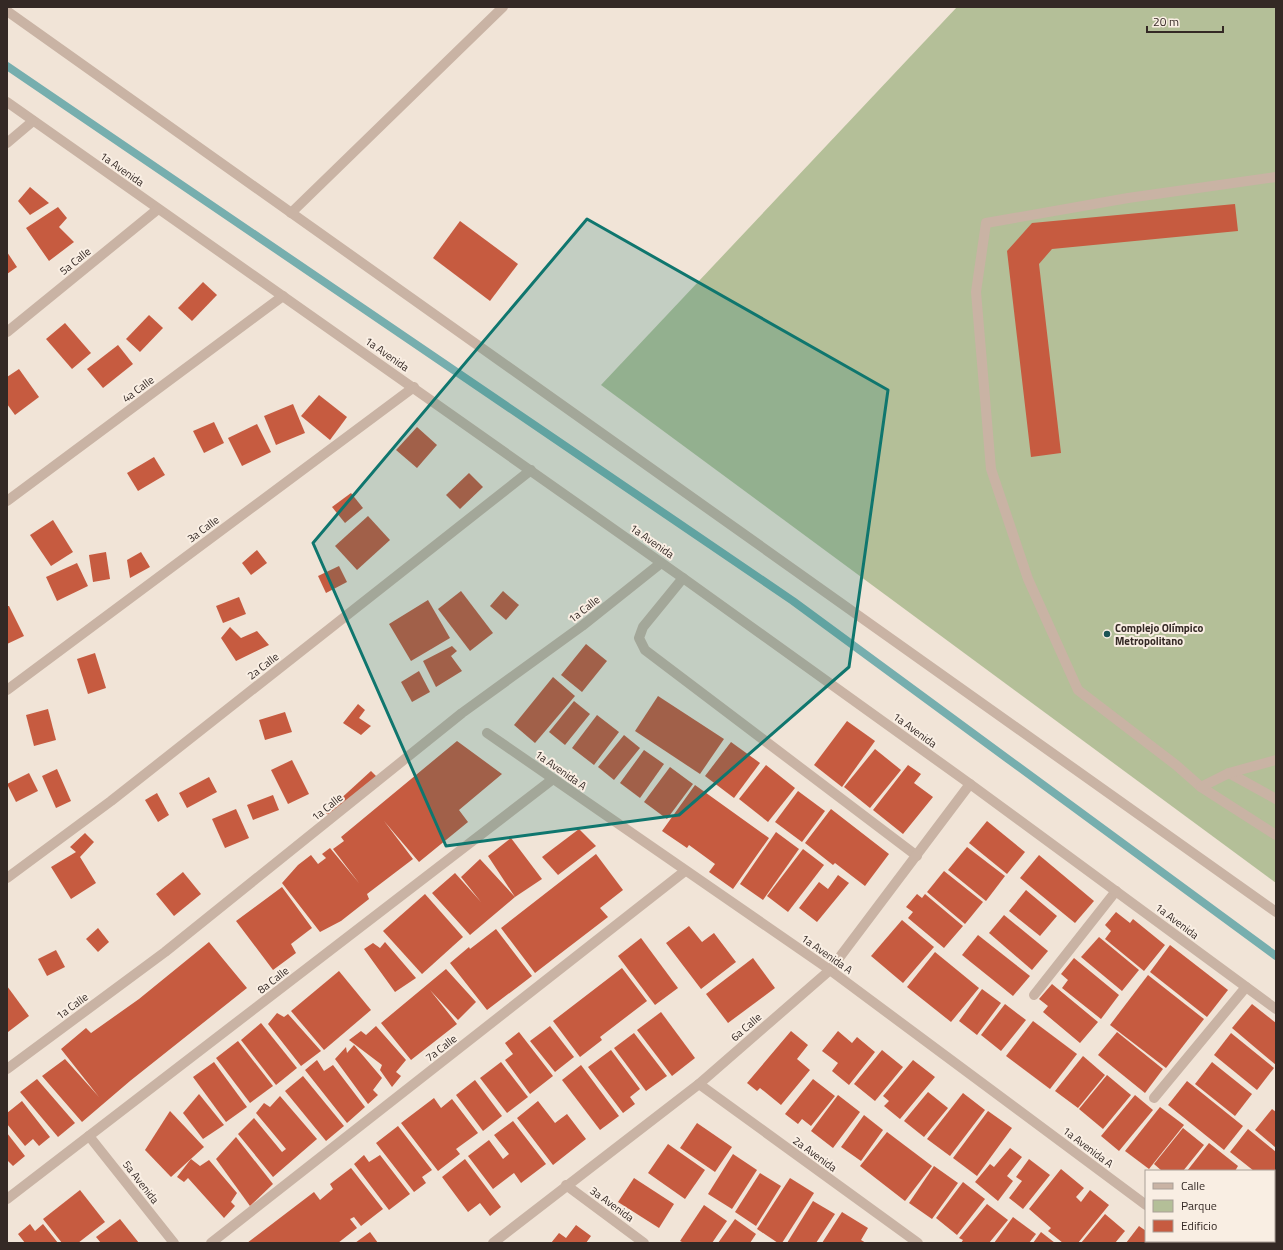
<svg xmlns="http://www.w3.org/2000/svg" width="1283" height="1250" font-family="'Titillium Web',sans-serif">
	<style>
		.green { fill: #b4bf98 }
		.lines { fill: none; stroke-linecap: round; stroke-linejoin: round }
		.stream { stroke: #76aeae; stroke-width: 8 }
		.building { fill: #c65b40 }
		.lane { stroke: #c9b3a4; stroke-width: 10 }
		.street { stroke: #c9b3a4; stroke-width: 10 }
		.marked { fill: #0f766e; fill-opacity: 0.2; stroke: #0f766e; stroke-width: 3; stroke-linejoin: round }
		.poi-dot { fill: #1b5355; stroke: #f9eee3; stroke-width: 1.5 }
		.labels { text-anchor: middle; stroke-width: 4; stroke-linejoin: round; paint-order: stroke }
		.street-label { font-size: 11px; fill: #342925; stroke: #f9eee3 }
		.poi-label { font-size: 11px; font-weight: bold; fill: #342925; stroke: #f9eee3; text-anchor: start }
	</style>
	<rect width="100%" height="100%" fill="#f1e4d7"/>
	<!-- green -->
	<polygon class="green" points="957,7 1276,7 1276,883 601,385"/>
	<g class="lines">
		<!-- stream -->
		<polyline class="stream" points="7,66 793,601 1276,956"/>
	</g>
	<!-- building -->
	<g class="building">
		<polygon points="30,187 49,203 30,215 18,201"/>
		<polygon points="1235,204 1238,231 1052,249 1039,264 1061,453 1031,457 1007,251 1032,223"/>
		<polygon points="58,207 67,218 59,227 74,242 49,261 26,228"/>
		<polygon points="460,221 518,264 490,301 433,258"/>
		<polygon points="7,252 17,267 7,274"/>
		<polygon points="203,282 217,295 192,321 178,308"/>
		<polygon points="149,315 163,328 140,352 126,339"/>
		<polygon points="65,323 91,353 72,369 46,339"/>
		<polygon points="118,345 133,364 103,388 87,369"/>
		<polygon points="19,369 39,397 15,415 7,404 7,377"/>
		<polygon points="319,395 347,417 330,440 301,416"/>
		<polygon points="293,404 305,433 276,445 264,416"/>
		<polygon points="214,422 224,443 204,453 193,431"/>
		<polygon points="257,424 271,452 242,466 228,438"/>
		<polygon points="417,427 437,445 417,468 396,450"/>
		<polygon points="154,457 165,475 138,491 127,473"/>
		<polygon points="469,473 483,487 460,509 446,495"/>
		<polygon points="351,493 363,508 345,523 332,507"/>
		<polygon points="368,516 390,540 357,570 335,546"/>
		<polygon points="53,520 73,552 51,566 30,535"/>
		<polygon points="257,550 267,563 251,575 242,563"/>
		<polygon points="106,552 110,579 93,582 89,555"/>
		<polygon points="141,552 150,567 130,578 127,560"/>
		<polygon points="77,563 88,586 57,601 46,577"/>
		<polygon points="339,566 347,582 326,593 318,576"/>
		<polygon points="461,591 493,633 470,651 438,609"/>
		<polygon points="503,591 519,605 506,620 490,606"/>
		<polygon points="239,597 246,614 223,623 216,606"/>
		<polygon points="428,600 450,638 411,661 389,624"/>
		<polygon points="7,606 9,606 24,636 7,644"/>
		<polygon points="230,627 241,638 257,631 269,645 236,661 221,638"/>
		<polygon points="586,644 607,661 582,692 561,675"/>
		<polygon points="452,646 457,651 451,656 462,671 436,687 423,661"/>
		<polygon points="95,653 106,688 88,694 77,659"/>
		<polygon points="419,671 430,692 412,702 401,682"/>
		<polygon points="553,677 575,696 535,743 514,725"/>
		<polygon points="658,696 724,739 700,774 635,731"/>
		<polygon points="574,701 590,714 565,745 549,732"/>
		<polygon points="358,704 365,710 359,718 371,726 361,735 343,723"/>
		<polygon points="48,709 56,740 34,746 26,715"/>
		<polygon points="285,712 292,732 265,740 259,720"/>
		<polygon points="597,715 619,732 594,765 572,748"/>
		<polygon points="847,721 875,741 842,787 814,765"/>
		<polygon points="624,735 640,748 614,780 598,767"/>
		<polygon points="457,741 502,774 459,810 468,822 419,862 384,821 413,859 367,894 369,899 341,921 320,932 282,883 298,865 311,855 318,864 326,858 322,854 330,848 359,883 333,849 344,841 341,837"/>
		<polygon points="731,742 760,763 734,798 705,776"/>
		<polygon points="875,749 901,770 870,808 844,787"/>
		<polygon points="644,750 664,764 640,798 620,783"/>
		<polygon points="292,760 309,794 288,804 271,770"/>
		<polygon points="766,765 795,788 768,822 739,799"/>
		<polygon points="908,765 921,774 914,783 933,797 903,834 873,810"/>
		<polygon points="670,767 693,784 667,819 644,802"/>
		<polygon points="57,769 71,801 56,808 42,776"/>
		<polygon points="371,771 379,779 333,817 325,813"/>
		<polygon points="29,773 38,791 16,802 7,784"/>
		<polygon points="209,777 217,792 187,808 179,793"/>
		<polygon points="695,785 769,838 733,889 709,872 715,864 689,845 687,848 662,831"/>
		<polygon points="798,791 825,811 802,842 775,822"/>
		<polygon points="157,793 169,815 158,822 145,800"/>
		<polygon points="273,795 279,810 253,820 247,805"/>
		<polygon points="236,809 249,838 225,848 212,819"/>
		<polygon points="831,809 889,854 865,886 835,863 833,865 805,843"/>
		<polygon points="987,821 1025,852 1007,874 969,843"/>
		<polygon points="579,829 596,846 558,875 542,857"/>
		<polygon points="776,832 799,849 763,900 740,884"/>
		<polygon points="85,833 94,842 80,857 96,883 71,899 51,867 76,852 70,847"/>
		<polygon points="511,838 542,879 515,897 470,935 432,893 455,873 481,902 461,877 480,859 515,897 488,856"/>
		<polygon points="967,847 1005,876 986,901 948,870"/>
		<polygon points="803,849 824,865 788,912 767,896"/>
		<polygon points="596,854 623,890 600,908 608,917 535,973 501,928"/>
		<polygon points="1039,855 1094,901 1075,923 1020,878"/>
		<polygon points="944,871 983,902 965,924 927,892"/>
		<polygon points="183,872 201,894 174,916 156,894"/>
		<polygon points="838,875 849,883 817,922 799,908 819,882 828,889"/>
		<polygon points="282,887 312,928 291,944 296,953 273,970 236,921"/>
		<polygon points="1026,890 1057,916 1040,936 1009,911"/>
		<polygon points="425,894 463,937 422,974 383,931"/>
		<polygon points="917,894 922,898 925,894 963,926 944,948 908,918 913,912 906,907"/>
		<polygon points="1116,912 1130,923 1133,919 1165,945 1144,971 1105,939 1111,931 1105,925"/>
		<polygon points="1004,915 1048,951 1032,970 989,933"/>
		<polygon points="902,920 934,947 903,983 871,956"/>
		<polygon points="689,926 702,942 714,933 736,962 701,989 666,943"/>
		<polygon points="98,928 109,942 98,952 86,939"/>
		<polygon points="496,929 532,976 487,1010 450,963 469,947 470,949"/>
		<polygon points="978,935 1030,976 1013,996 962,955"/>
		<polygon points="1099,937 1139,970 1122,991 1081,957"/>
		<polygon points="641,938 678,988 655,1005 618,956"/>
		<polygon points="209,942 247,988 130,1081 82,1122 42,1076 65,1059 99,1097 61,1049 86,1028 91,1033 139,999"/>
		<polygon points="385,942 416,978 395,992 364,949 373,943 380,948"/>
		<polygon points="1170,945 1228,990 1207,1017 1150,972"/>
		<polygon points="56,950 65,967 47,976 38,959"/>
		<polygon points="935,952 979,988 951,1022 907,987"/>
		<polygon points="753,958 775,988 728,1023 706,994"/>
		<polygon points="1074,958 1119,995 1101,1019 1062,988 1068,980 1061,974"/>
		<polygon points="622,968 647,1001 600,1037 602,1040 580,1057 553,1021"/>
		<polygon points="446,969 476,1002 458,1020 430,990 457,1024 411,1060 381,1023"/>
		<polygon points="339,971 371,1010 324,1050 291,1011"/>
		<polygon points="1148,975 1204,1019 1166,1068 1110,1025"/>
		<polygon points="1052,984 1098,1022 1080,1043 1043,1012 1048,1006 1039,999"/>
		<polygon points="7,986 29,1016 8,1032 7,1030"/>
		<polygon points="982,989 1001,1003 977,1035 959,1021"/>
		<polygon points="1005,1004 1026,1020 1001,1051 981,1035"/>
		<polygon points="1252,1004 1276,1023 1276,1065 1232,1028"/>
		<polygon points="661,1012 695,1058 672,1076 637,1030"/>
		<polygon points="277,1013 284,1017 288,1014 321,1051 301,1066 268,1024"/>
		<polygon points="1033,1021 1077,1054 1050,1089 1006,1056"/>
		<polygon points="261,1023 297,1068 276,1085 241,1040"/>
		<polygon points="376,1026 406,1060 396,1072 401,1076 392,1087 380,1070 382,1065 349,1040 361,1031 366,1035"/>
		<polygon points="550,1026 574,1057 555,1072 530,1041"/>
		<polygon points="791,1031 808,1045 797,1059 810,1070 781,1105 760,1088 757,1091 747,1083"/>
		<polygon points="838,1031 852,1043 857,1037 875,1052 849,1085 832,1071 838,1063 822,1051"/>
		<polygon points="519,1032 553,1076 530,1094 505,1060 513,1054 505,1043"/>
		<polygon points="1117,1032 1163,1069 1145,1093 1098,1055"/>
		<polygon points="634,1033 667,1076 646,1091 614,1048"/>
		<polygon points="1231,1033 1274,1068 1257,1090 1214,1055"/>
		<polygon points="238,1041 273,1086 250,1103 216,1058"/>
		<polygon points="354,1045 382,1078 373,1090 378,1095 368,1104 335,1059 346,1047 347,1053"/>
		<polygon points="611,1050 640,1089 630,1097 635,1104 623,1113 588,1067"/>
		<polygon points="882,1050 903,1067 875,1101 854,1084"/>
		<polygon points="1083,1056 1105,1075 1078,1108 1055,1091"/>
		<polygon points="317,1060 324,1071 333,1065 365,1107 347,1123 305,1070"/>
		<polygon points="913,1060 935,1077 900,1119 884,1106 889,1101 883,1096"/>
		<polygon points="214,1062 247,1107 226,1122 193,1077"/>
		<polygon points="501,1062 528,1097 507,1113 480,1078"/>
		<polygon points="1212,1062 1252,1094 1235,1116 1195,1084"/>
		<polygon points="581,1065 619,1116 600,1130 562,1080"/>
		<polygon points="1107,1075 1131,1095 1103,1129 1079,1109"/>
		<polygon points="303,1076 344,1126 326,1141 285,1091"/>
		<polygon points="37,1079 75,1123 58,1137 20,1092"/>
		<polygon points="813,1079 835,1096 811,1126 802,1119 798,1124 785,1114"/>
		<polygon points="475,1080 502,1116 483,1131 456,1095"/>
		<polygon points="1187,1081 1243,1126 1224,1150 1168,1105"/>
		<polygon points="928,1092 948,1108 924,1137 904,1121"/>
		<polygon points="963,1093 985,1110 950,1156 927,1139"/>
		<polygon points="199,1094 224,1125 203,1139 183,1113"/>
		<polygon points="838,1095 860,1112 833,1148 811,1131"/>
		<polygon points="1135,1095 1153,1110 1119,1151 1101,1136"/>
		<polygon points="280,1096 317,1139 273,1177 238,1134 254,1118 282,1152 286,1149 256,1113 264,1103 270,1107"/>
		<polygon points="434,1098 441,1108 452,1099 478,1133 456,1149 460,1154 438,1171 401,1123"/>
		<polygon points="22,1101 50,1137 39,1146 33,1139 25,1146 7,1124 7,1113"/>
		<polygon points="538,1101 555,1123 567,1114 586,1139 553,1165 517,1118"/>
		<polygon points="1160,1107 1184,1125 1149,1169 1125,1151"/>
		<polygon points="1272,1109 1276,1112 1276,1148 1255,1130"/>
		<polygon points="170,1111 204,1147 171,1177 145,1150"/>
		<polygon points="988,1111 1012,1128 977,1176 953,1158"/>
		<polygon points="864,1115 883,1130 861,1161 841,1147"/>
		<polygon points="513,1121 546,1164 521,1183 514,1173 493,1189 468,1156 489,1140 503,1159 509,1154 494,1135"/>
		<polygon points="697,1123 732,1147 715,1172 680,1148"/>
		<polygon points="398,1126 432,1170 422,1177 426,1183 414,1192 376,1143"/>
		<polygon points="1183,1128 1204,1145 1183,1171 1162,1171 1154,1164"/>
		<polygon points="1248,1129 1276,1152 1276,1189 1274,1187 1274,1171 1254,1171 1230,1152"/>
		<polygon points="887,1132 932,1166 905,1201 860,1166"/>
		<polygon points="7,1133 25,1156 13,1166 7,1160"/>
		<polygon points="236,1137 273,1184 250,1206 216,1159"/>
		<polygon points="1209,1143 1238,1166 1235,1171 1187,1171"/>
		<polygon points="668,1144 705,1170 685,1199 648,1173"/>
		<polygon points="1010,1148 1022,1157 1007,1176 1013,1181 998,1201 975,1182 990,1164 994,1167"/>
		<polygon points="733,1154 757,1170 732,1209 708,1194"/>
		<polygon points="364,1155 369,1162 380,1155 410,1194 389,1210 354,1164"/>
		<polygon points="191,1159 200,1166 209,1160 237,1193 231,1202 235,1206 224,1218 188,1178 184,1182 177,1177"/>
		<polygon points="465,1159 501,1207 490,1216 480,1203 468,1212 442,1177"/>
		<polygon points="1029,1159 1050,1175 1023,1209 1009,1198 1022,1181 1016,1177"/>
		<polygon points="934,1166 958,1183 932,1219 909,1203"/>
		<polygon points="351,1168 383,1209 361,1226 354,1217 350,1219 357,1228 338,1243 247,1243 314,1192 320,1200 333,1189 330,1184"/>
		<polygon points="1061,1169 1084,1188 1076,1197 1081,1202 1090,1190 1109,1205 1078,1243 1063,1243 1048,1231 1051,1228 1029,1209"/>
		<polygon points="760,1173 781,1186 756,1226 735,1212"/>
		<polygon points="634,1178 674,1204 659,1228 618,1202"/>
		<polygon points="790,1178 814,1193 782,1243 778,1243 757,1229"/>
		<polygon points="963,1182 985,1199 957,1235 936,1218"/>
		<polygon points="80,1190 105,1222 78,1243 62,1243 43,1219"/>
		<polygon points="1274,1193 1276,1194 1276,1239 1273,1243 1249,1243 1250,1241 1274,1241"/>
		<polygon points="813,1201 835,1214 816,1243 787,1243"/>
		<polygon points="987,1204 1008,1220 989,1243 961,1243 963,1240 959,1238"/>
		<polygon points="704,1205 727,1221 712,1243 684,1243 680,1241"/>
		<polygon points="842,1212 868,1228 861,1240 866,1243 822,1243"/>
		<polygon points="1105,1214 1125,1231 1115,1243 1081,1243"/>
		<polygon points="1013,1217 1036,1234 1029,1243 994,1243"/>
		<polygon points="120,1219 139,1243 101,1243 96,1237"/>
		<polygon points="735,1219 756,1234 750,1243 718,1243"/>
		<polygon points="30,1224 35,1231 43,1224 58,1243 25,1243 18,1234"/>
		<polygon points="576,1225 591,1236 586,1243 551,1243 559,1233 566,1238"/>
		<polygon points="1139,1226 1146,1231 1146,1241 1158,1241 1156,1243 1126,1243"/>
		<polygon points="370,1232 378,1243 355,1243"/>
		<polygon points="1041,1232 1055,1243 1033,1243"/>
	</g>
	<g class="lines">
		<!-- lane -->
		<g class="lane">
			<polyline points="1276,177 1128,198 986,223 976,292 991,469 1028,579 1078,690 1176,765 1201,787 1276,835"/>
			<polyline points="291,213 503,7"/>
			<polyline points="683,578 643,627 639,638 645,650 917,856"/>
			<polyline points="1229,773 1276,799"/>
			<polyline points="1201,787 1229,773 1276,760"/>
			<polyline points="1034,995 1116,891"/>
			<polyline points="1154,1098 1246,987"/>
		</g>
		<!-- street -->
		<g class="street">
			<polyline points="7,11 1276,912"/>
			<polyline points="7,102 683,578 970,784 1276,1009"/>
			<polyline points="7,143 33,121"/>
			<polyline points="7,332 158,209"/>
			<polyline points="7,501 283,296"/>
			<polyline points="7,690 414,387"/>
			<polyline points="487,733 830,970 1146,1205"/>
			<polyline points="7,878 111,801 531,470"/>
			<polyline points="7,1069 165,952 462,713 582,626 661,563"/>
			<polyline points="699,1084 918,1243"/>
			<polyline points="89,1136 174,1243"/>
			<polyline points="566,1185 644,1243"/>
			<polyline points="7,1199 553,779"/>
			<polyline points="1194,1241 1197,1243"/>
			<polyline points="211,1243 685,871"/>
			<polyline points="493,1243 699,1084 830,970 970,784"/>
		</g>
	</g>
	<!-- marked area -->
	<path class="marked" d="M587 219 888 390 849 667 679 815 446 846 313 543Z"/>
	<!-- markers -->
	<circle class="poi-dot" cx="1107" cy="634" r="4"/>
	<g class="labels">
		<!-- street labels -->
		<g class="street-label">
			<text transform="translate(122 169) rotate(35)" y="4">1a Avenida</text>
			<text transform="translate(75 261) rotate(-39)" y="4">5a Calle</text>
			<text transform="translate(387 354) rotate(35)" y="4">1a Avenida</text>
			<text transform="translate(138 389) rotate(-37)" y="4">4a Calle</text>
			<text transform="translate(203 529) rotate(-37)" y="4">3a Calle</text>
			<text transform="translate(652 541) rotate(35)" y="4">1a Avenida</text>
			<text transform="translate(584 609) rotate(-38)" y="4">1a Calle</text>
			<text transform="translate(263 666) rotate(-38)" y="4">2a Calle</text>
			<text transform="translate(915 730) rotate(36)" y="4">1a Avenida</text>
			<text transform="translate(561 770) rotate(35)" y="4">1a Avenida A</text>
			<text transform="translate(327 807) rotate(-39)" y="4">1a Calle</text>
			<text transform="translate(1177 921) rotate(37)" y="4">1a Avenida</text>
			<text transform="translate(827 954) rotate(35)" y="4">1a Avenida A</text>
			<text transform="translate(273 980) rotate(-38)" y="4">8a Calle</text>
			<text transform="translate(72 1006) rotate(-36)" y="4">1a Calle</text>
			<text transform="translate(746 1027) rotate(-41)" y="4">6a Calle</text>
			<text transform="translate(441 1048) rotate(-38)" y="4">7a Calle</text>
			<text transform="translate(1088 1147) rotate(37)" y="4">1a Avenida A</text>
			<text transform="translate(815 1154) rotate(36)" y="4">2a Avenida</text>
			<text transform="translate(141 1182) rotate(52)" y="4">5a Avenida</text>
			<text transform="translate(612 1204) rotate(36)" y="4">3a Avenida</text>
		</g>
		<!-- poi labels -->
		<g class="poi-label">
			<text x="1115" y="632">Complejo Olímpico<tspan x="1115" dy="13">Metropolitano</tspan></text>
		</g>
	</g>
	<!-- border -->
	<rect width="1283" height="1250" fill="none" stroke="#342925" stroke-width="16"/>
	<!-- legend -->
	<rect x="1145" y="1170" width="130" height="72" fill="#f9eee3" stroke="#aa9f97"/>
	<rect x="1153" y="1183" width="20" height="6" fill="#c9b3a4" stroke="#aa9f97"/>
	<text x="1181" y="1190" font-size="12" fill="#342925">Calle</text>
	<rect x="1153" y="1200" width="20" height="12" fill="#b4bf98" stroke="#aa9f97"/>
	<text x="1181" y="1210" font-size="12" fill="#342925">Parque</text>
	<rect x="1153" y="1220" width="20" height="12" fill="#c65b40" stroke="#aa9f97"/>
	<text x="1181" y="1230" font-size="12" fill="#342925">Edificio</text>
	<!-- scale -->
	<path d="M1147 26v6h76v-6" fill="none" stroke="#342925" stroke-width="2"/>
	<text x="1153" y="26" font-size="12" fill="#342925" stroke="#f9eee3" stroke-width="3" paint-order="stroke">20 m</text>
</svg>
